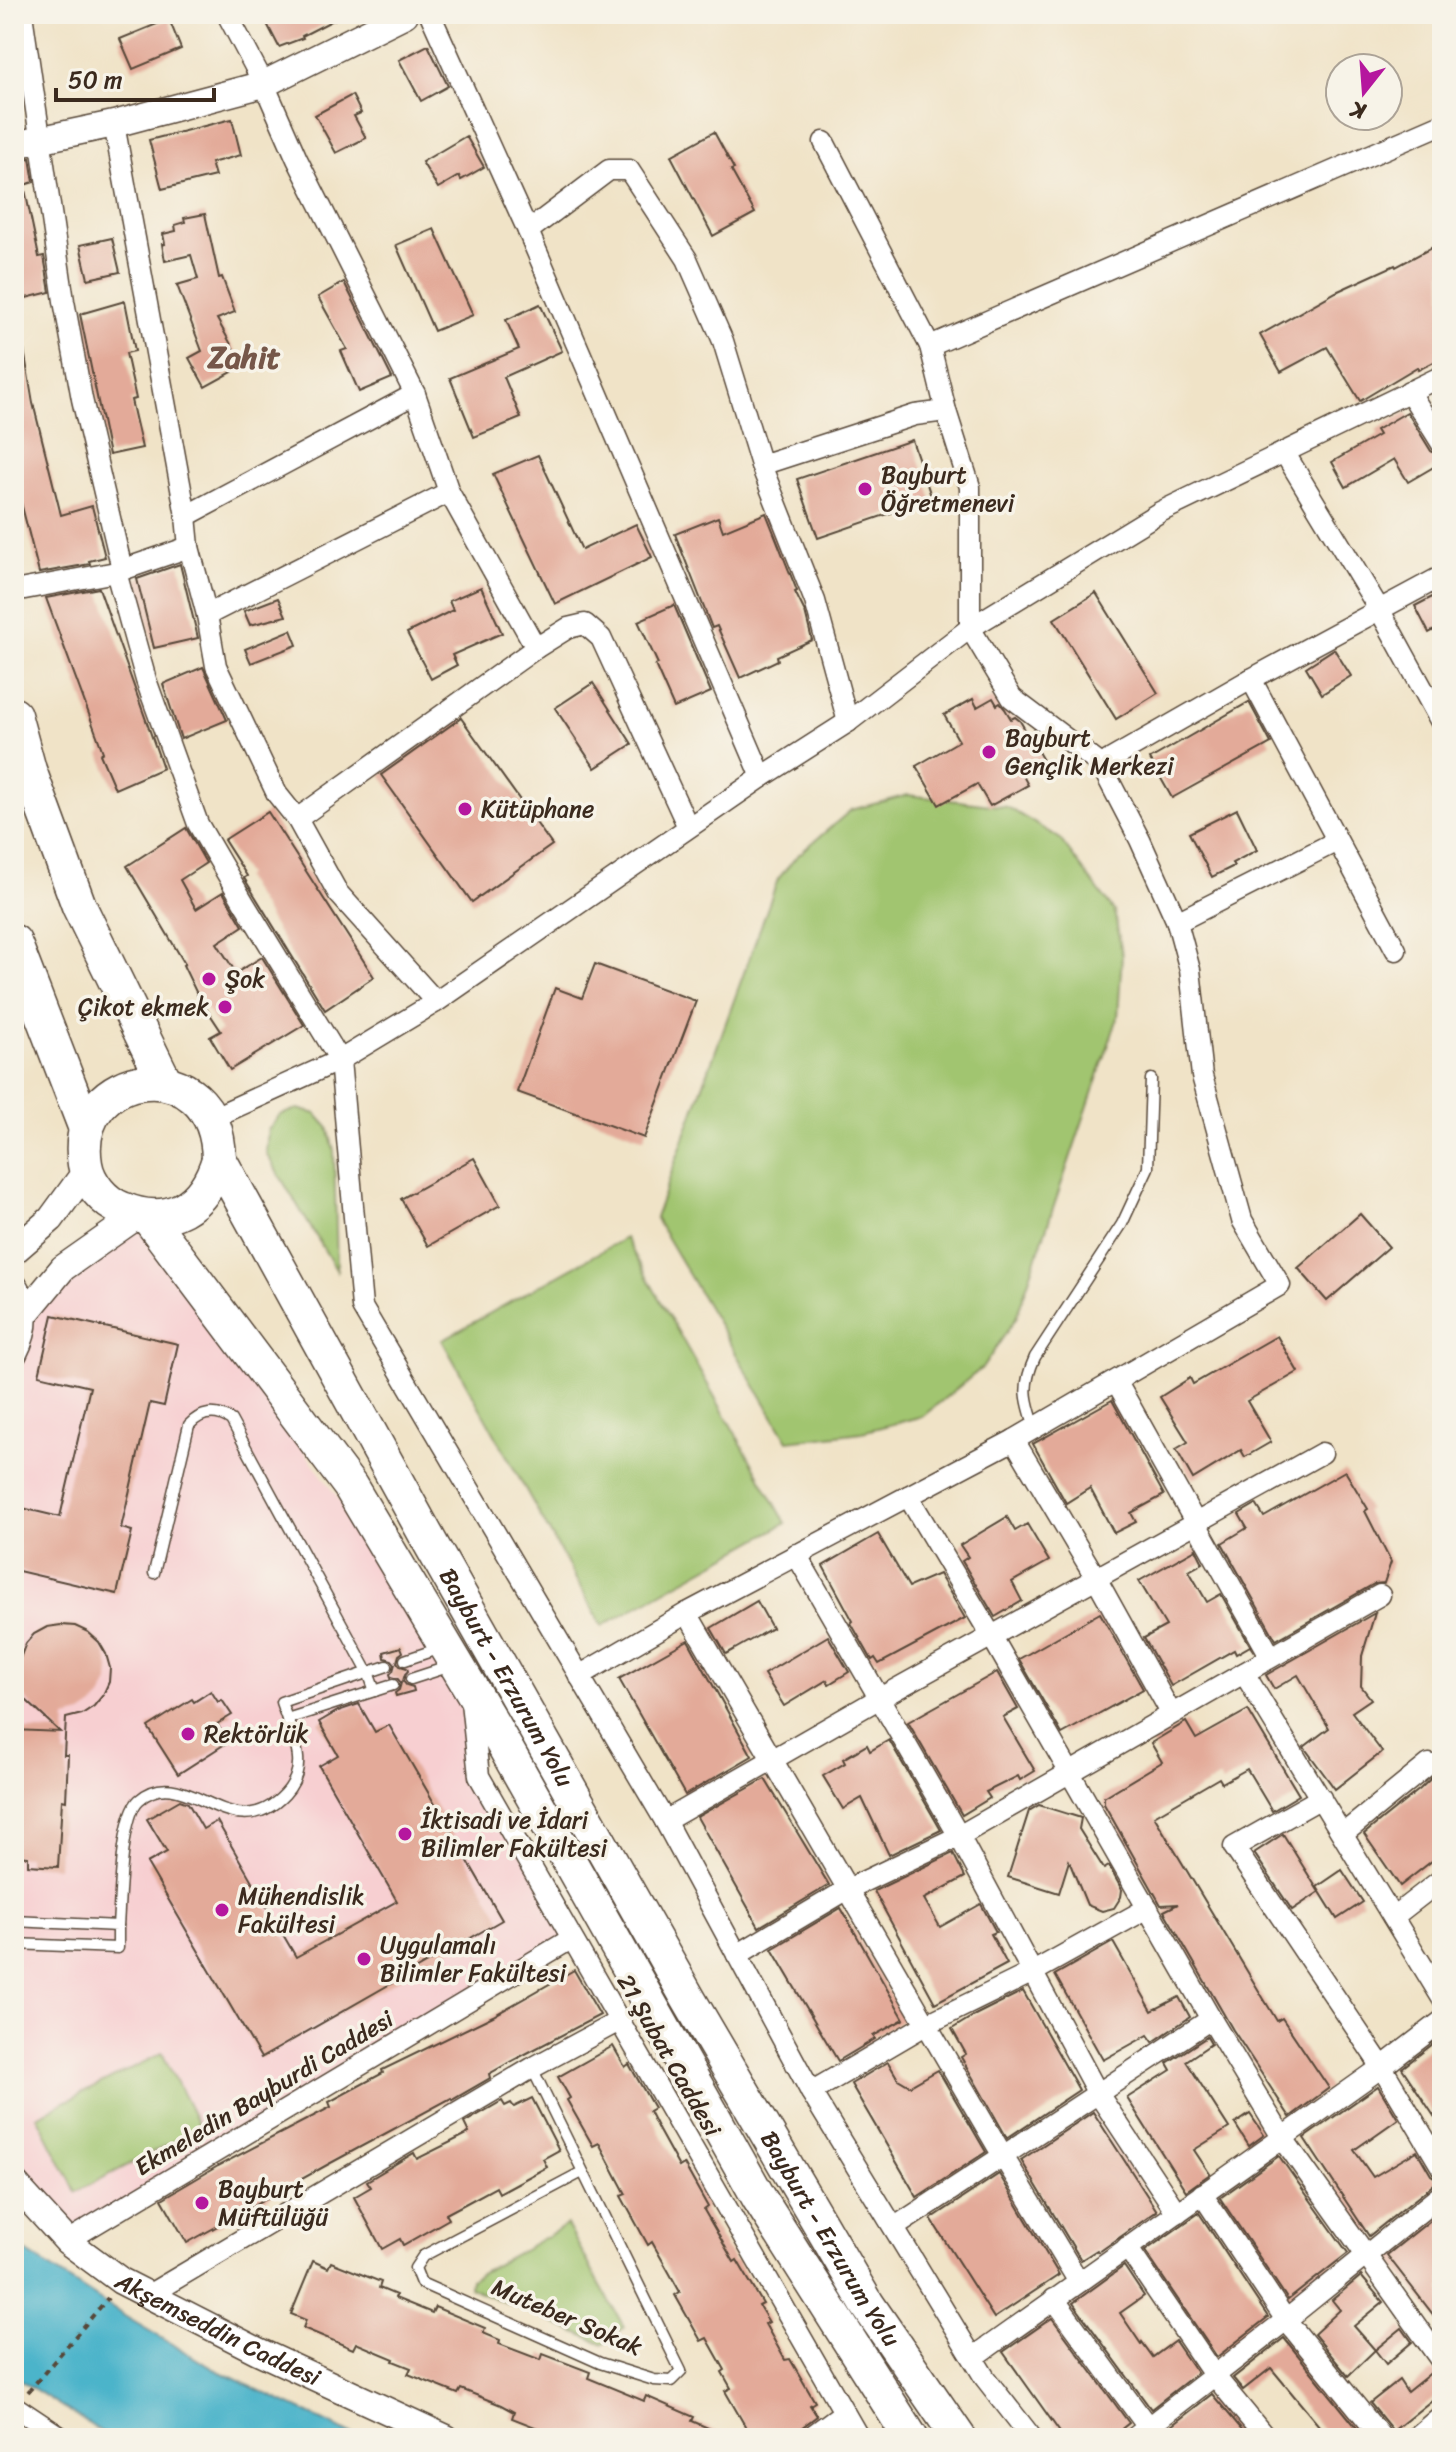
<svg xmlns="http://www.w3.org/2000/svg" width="1456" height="2452" font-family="Sriracha,sans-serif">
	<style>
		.built { fill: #f7cfd1 }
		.green { fill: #a1c56f; stroke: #6e7846; stroke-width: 2 }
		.water { fill: #4cb4ca; stroke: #446f74; stroke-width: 2 }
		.building { fill: #e3aa99 }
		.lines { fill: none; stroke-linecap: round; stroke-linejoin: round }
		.service-casing { stroke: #564637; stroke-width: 13 }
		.minor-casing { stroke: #564637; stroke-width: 23 }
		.tertiary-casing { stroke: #564637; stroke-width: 29 }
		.trunk-casing { stroke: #564637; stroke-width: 37 }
		.path { stroke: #564637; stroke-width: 4; stroke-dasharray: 6 6; stroke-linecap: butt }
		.service { stroke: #fff; stroke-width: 10 }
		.minor { stroke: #fff; stroke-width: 20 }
		.tertiary { stroke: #fff; stroke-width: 26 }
		.trunk { stroke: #fff; stroke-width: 34 }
		.poi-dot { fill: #b5179e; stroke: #f7f3e8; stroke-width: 3 }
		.labels { text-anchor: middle; stroke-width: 7; stroke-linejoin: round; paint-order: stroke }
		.poi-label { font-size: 24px; fill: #3b2a1e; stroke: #f7f3e8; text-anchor: start }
		.street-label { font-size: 24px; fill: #3b2a1e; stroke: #f7f3e8 }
		.district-label { font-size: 32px; font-weight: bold; fill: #765749; stroke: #f7f3e8 }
	</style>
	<rect width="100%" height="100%" fill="#f7f3e8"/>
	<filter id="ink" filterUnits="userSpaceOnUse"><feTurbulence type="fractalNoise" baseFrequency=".0125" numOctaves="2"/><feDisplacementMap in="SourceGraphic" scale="16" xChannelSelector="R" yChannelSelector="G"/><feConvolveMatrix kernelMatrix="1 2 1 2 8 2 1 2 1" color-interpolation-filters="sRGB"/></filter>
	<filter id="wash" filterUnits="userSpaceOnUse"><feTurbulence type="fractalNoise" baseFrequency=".006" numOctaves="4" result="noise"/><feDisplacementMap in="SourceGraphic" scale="32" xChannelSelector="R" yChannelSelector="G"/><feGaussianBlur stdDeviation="1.8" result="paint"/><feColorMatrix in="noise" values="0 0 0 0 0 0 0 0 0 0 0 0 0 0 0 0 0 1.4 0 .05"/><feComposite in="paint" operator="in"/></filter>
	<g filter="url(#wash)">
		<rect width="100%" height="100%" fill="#f0e3c7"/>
		<!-- built -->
		<polygon class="built" points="137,1216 456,1664 479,1776 571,1939 67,2241 14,2183 14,1353 25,1314"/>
		<!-- green -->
		<g class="green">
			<polygon points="908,795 1007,807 1059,838 1114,911 1122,954 1118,1017 1016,1318 983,1367 923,1416 862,1432 788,1441 655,1218 778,879 796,857 851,810"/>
			<polygon points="298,1109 316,1114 328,1127 334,1151 337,1271 266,1153 268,1130 280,1115"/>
			<polygon points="625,1238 786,1523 602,1626 442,1340"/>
			<polygon points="162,2053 200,2128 76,2192 37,2116"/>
			<polygon points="567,2225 624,2327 604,2344 469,2287 470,2279"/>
		</g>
		<!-- water -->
		<polygon class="water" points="14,2240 26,2252 126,2317 214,2369 360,2438 111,2438 14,2376"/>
		<g id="blocks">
			<!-- building -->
			<g class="building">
				<polygon points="262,14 345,14 302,36 303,38 279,47"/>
				<polygon points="169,19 181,49 133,69 120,39"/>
				<polygon points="428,45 448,86 421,101 399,60"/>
				<polygon points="352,95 361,113 354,116 366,138 336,153 315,115"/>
				<polygon points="232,119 241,155 211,163 215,176 162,189 149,140"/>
				<polygon points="714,132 734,169 731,170 755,213 713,236 671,156"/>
				<polygon points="466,136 484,167 461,180 459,176 438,188 422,162"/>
				<polygon points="30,158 34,182 24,185 39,257 44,256 50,292 14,301 14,161"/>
				<polygon points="205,214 219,278 222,277 235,312 217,319 243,366 205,387 189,358 202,351 177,285 198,279 191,255 165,261 162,244 165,244 163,234 176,231 175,225 185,222 184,218"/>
				<polygon points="434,229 473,315 434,331 396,245"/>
				<polygon points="112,238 120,272 88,279 80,245"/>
				<polygon points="1442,242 1442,358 1418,370 1417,367 1360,401 1327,347 1281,372 1260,335 1336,292 1395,265 1396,267"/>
				<polygon points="344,282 392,378 359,392 341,351 347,349 318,297"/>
				<polygon points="125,301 135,351 126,353 136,399 131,400 142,448 109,455 80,314"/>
				<polygon points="540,304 562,351 504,377 521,418 474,437 450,378 519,349 506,320"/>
				<polygon points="23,344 33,403 61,515 92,506 105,557 89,561 90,564 39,573 14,475 14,345"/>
				<polygon points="1407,412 1431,451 1441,457 1442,462 1408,482 1394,459 1346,487 1332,462 1379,435 1376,430"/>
				<polygon points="912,440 932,499 818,538 797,479"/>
				<polygon points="538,455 582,550 636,524 652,557 555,604 493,474"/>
				<polygon points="766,513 797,591 795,592 805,612 812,640 777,656 778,660 740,678 717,626 712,628 675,534 718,517 723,531"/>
				<polygon points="180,564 198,638 154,648 137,579"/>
				<polygon points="481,587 502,633 452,655 457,665 431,679 407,633 453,610 449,601"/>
				<polygon points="99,588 163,768 115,789 100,754 103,752 46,598"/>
				<polygon points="1442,592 1442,626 1429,633 1415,606"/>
				<polygon points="1096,593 1158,693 1116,719 1054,619"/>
				<polygon points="278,598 286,616 250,625 244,611"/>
				<polygon points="674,605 711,692 674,708 655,665 658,664 638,621"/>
				<polygon points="291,630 297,645 251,663 245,649"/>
				<polygon points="1334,649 1351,676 1322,694 1306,667"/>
				<polygon points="203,667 227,720 181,739 163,684"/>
				<polygon points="593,683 632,744 595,768 555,708"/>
				<polygon points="993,698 997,705 1000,703 1005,709 1011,719 1015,717 1020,721 1044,762 1022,774 1028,785 990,806 977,784 939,805 916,766 959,741 944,715 973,699 977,707"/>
				<polygon points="1249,702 1271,743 1172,798 1150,759"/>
				<polygon points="461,718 552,845 472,902 381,775"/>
				<polygon points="1237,809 1257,850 1232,863 1234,866 1212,877 1189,833"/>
				<polygon points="268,812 374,977 325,1010 255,896 244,878 247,876 224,840"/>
				<polygon points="186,828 206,863 180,880 196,909 223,892 243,926 217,943 236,973 262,957 304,1025 230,1070 210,1037 221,1031 198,996 183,965 185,964 127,866"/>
				<polygon points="595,964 696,1001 644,1138 517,1092 555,988 582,998"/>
				<polygon points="474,1158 500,1205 428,1246 401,1199"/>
				<polygon points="1360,1214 1389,1247 1327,1301 1298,1268"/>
				<polygon points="53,1315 178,1344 164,1406 150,1403 121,1528 132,1531 117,1594 14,1570 14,1506 60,1517 90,1387 39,1375"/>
				<polygon points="1277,1336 1298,1372 1247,1401 1271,1442 1245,1457 1241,1450 1193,1479 1176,1449 1188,1442 1160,1397 1190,1378 1193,1384"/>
				<polygon points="1112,1400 1164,1495 1131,1513 1136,1522 1114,1533 1090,1488 1066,1503 1033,1444"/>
				<polygon points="1345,1471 1368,1509 1365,1511 1391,1562 1384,1583 1374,1584 1276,1640 1222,1543 1247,1528 1239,1514 1256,1504 1264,1517"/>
				<polygon points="1007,1517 1015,1531 1027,1524 1049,1561 1012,1582 1022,1601 995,1617 962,1561 968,1557 960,1545"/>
				<polygon points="878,1534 909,1587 939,1574 965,1618 879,1664 875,1658 872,1660 851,1623 853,1621 823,1566"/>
				<polygon points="1196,1549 1203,1563 1189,1571 1207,1602 1221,1594 1254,1652 1250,1646 1236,1654 1234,1650 1171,1686 1144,1638 1166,1626 1139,1581"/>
				<polygon points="757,1601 772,1628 726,1654 711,1628"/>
				<polygon points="1100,1613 1143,1689 1062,1734 1019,1659"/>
				<polygon points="1375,1613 1362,1656 1361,1686 1371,1699 1352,1712 1382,1752 1335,1789 1304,1747 1329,1728 1298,1675 1274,1689 1266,1675"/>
				<polygon points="61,1625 75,1626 88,1632 99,1642 106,1654 110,1668 109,1682 103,1695 94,1706 82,1714 66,1718 64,1755 68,1755 66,1801 62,1800 58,1867 28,1865 28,1857 14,1856 14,1730 60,1732 26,1700 20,1690 17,1666 26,1643 34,1634 47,1627"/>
				<polygon points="828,1636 849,1672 829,1684 827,1680 784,1706 764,1674"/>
				<polygon points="688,1640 752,1756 685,1795 619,1679"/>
				<polygon points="401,1647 403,1652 399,1655 397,1662 400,1666 407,1668 408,1671 405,1674 403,1681 406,1685 413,1687 414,1691 396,1696 395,1693 399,1690 401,1683 398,1679 391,1677 390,1674 393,1671 395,1664 392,1660 385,1658 384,1652"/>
				<polygon points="997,1672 1018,1709 1003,1717 1035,1771 1020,1780 1018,1776 986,1792 990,1798 962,1815 908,1722"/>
				<polygon points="211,1691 218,1702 222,1700 232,1715 217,1724 228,1742 178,1774 148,1727 192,1699 194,1702"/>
				<polygon points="359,1704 375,1732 389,1725 502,1920 261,2058 147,1863 167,1852 147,1819 180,1800 188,1803 203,1829 217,1821 296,1957 397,1901 319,1766 338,1755 319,1722 338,1711"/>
				<polygon points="1248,1710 1299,1795 1272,1811 1247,1769 1222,1783 1219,1778 1154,1816 1277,2021 1282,2018 1329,2088 1290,2117 1233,2030 1164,1911 1178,1904 1161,1905 1104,1804 1104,1797 1162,1762 1151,1743 1186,1722 1196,1739"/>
				<polygon points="889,1740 941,1830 889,1855 862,1798 843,1809 823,1776 845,1763 843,1759 867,1745 870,1751"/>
				<polygon points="1442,1768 1442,1853 1400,1886 1364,1834 1420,1789"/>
				<polygon points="765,1779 829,1885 759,1927 697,1817"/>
				<polygon points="1039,1805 1081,1818 1079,1829 1104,1869 1109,1866 1122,1890 1121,1897 1114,1908 1102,1911 1087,1905 1069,1861 1059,1893 1008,1877 1029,1811"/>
				<polygon points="1283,1834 1319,1892 1292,1910 1254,1853"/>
				<polygon points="953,1853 965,1877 924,1899 940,1927 981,1904 996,1932 991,1934 1007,1964 935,2003 874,1891"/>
				<polygon points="1342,1870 1363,1902 1337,1919 1317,1887"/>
				<polygon points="841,1908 904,2019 873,2036 875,2039 838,2061 772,1949"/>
				<polygon points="1113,1942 1152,2011 1179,1997 1190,2017 1153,2042 1148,2035 1103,2060 1055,1975"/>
				<polygon points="574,1970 600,2015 512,2061 489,2074 490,2078 452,2100 451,2098 327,2165 187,2243 162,2199 218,2166 331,2107 329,2102 383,2073 382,2070 493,2016"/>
				<polygon points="1023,1991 1079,2090 1007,2138 961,2057 966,2054 952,2029 975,2015"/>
				<polygon points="1207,2037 1211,2044 1186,2061 1229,2128 1194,2150 1210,2174 1186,2191 1127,2098 1171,2070 1167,2063"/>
				<polygon points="1442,2037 1442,2128 1402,2068"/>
				<polygon points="613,2046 625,2067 629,2064 654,2108 649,2111 659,2131 679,2167 684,2164 708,2207 704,2210 734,2262 737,2260 763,2304 759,2306 769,2322 765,2324 785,2360 790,2359 815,2402 810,2405 817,2416 801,2428 794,2438 752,2438 725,2391 731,2388 722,2372 725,2370 707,2338 701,2341 675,2295 680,2292 670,2274 652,2242 648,2245 621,2196 626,2194 599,2143 593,2146 567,2100 570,2098 558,2077"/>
				<polygon points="888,2062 898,2079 910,2086 938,2070 986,2152 917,2197 851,2084"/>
				<polygon points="1378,2086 1398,2119 1354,2150 1373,2177 1417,2151 1431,2175 1440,2181 1434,2184 1369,2236 1304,2138"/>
				<polygon points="532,2098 559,2150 543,2159 547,2167 499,2193 496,2187 463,2205 446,2214 449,2219 403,2245 400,2239 382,2249 354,2197 371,2187 367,2181 414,2153 417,2159 469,2133 464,2123 502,2101 505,2106 511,2103 514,2107"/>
				<polygon points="1093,2112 1157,2211 1099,2252 1097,2250 1081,2260 1021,2160"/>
				<polygon points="1250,2114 1264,2135 1249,2146 1235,2124"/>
				<polygon points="1279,2156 1348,2253 1288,2300 1220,2198"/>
				<polygon points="999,2174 1059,2275 994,2318 931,2219"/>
				<polygon points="1442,2211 1442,2326 1387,2255"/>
				<polygon points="1199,2213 1268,2317 1217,2357 1145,2251"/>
				<polygon points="313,2261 328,2268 331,2262 381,2282 379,2288 396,2295 395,2298 432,2313 435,2307 485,2328 483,2333 500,2340 499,2344 541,2360 543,2354 590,2372 588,2378 644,2401 646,2396 694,2417 692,2421 731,2438 580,2438 565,2432 563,2438 512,2418 514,2412 501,2405 461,2389 458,2394 408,2374 411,2368 393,2361 394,2359 356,2343 353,2349 303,2328 306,2320 291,2314"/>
				<polygon points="1124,2266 1144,2296 1120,2313 1141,2344 1142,2342 1153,2357 1175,2341 1197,2373 1151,2409 1073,2303"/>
				<polygon points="1361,2276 1383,2302 1354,2326 1375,2350 1348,2376 1314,2334 1340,2310 1332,2300"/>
				<polygon points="1052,2318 1129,2423 1110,2438 1064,2438 1003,2352"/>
				<polygon points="1402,2328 1412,2342 1386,2364 1375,2350"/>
				<polygon points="1284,2338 1365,2438 1329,2438 1271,2368 1243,2390 1233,2378"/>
				<polygon points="1433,2371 1442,2378 1442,2392 1393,2431 1370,2403 1399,2380 1407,2392"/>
				<polygon points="1212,2394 1249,2438 1169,2438 1166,2430"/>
			</g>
		</g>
	</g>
	<g filter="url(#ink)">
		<use href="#blocks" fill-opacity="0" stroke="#564637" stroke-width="2"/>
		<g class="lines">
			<defs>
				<g id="service">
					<path d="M1035 1427C1025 1398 1022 1386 1035 1357L1122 1224 1148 1168 1151 1079"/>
					<path d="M154 1573 189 1425C201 1412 216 1410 231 1420L368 1672 375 1691"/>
					<polyline points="405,1660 440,1648"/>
					<polyline points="387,1666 281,1702 287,1719 393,1685"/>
					<polyline points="411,1679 451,1666"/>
					<polyline points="14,1921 118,1926 118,1948 14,1944"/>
					<path d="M118 1926C120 1900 121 1816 139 1800 185 1759 231 1852 285 1794 307 1770 297 1746 287 1719"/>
					<polyline points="532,2068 681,2371 671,2381 654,2380 600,2363 421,2283 415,2268 423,2256 582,2172"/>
				</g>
				<g id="minor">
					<polyline points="22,14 64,301 82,399 122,569"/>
					<polyline points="227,14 264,84 297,159 415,394 449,492 536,648"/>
					<polyline points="430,14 528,231 762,777"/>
					<polyline points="114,124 186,516 189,547 207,615 216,666 277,794 297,819 338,893 436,1002"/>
					<polyline points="824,142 930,346 946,411"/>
					<polyline points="528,231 609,170 629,170 687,259 723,341 761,465 815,601 848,722"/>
					<polyline points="930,346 1442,124"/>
					<polyline points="1409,391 1442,444"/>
					<polyline points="1284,452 1379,609 1442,724"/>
					<polyline points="186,516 415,394"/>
					<polyline points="116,572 146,680 198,824 244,903 340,1060 362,1307 665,1821 811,2092 985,2378 1032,2438"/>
					<polyline points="14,591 116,572 189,547"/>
					<polyline points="207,615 449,492"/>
					<polyline points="1251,679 1396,950"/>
					<polyline points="1101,765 1251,679 1442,576"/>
					<polyline points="297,819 536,648 568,628 585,624 601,638 688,827"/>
					<polyline points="1177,922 1337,841"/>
					<polyline points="212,1118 340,1060 436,1002 762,777 848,722 970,628 1160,512 1442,376"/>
					<polyline points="1116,1381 1271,1657"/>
					<polyline points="1014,1440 1096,1578 1171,1713"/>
					<polyline points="908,1496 992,1637 1211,2019 1282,2137 1442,2362"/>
					<polyline points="796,1554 959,1836 1097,2092 1177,2213"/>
					<polyline points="687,1613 1003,2156 1079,2282"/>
					<polyline points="1244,1673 1442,1998"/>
					<polyline points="579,1676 687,1613 1014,1440 1280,1285 1242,1220 1202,1076 1190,970 1177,922 1140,840 1101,765 1012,698 970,628 970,487 946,411 915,415 761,465"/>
					<polyline points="471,1702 479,1776 859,2438"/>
					<polyline points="1321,1798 1234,1847 1382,2067 1442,2168"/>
					<polyline points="665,1821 880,1698 1322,1453"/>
					<polyline points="1343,1834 1429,1764"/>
					<polyline points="1393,1917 1442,1879"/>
					<polyline points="737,1955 848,1889 959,1836 1380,1595"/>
					<polyline points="811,2092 927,2024 1033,1972 1148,1908"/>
					<polyline points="1202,2194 1286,2320 1382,2438"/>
					<polyline points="895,2227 1211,2019"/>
					<polyline points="67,2241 571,1939"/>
					<polyline points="1127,2247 1214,2375 1266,2438"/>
					<polyline points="150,2294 532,2068 621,2020"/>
					<polyline points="1054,2299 1156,2438"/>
					<polyline points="974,2357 1382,2067 1442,2021"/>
					<polyline points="14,2406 62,2438"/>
					<polyline points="809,2438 843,2413"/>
					<polyline points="1134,2438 1286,2320 1442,2194"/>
					<polyline points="1415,2438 1442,2415"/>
				</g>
				<g id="tertiary">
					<polyline points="14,145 114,124 264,84 405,14"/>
					<polyline points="14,1251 51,1219 86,1171"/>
					<path d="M14 1286C28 1308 26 1330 14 1353"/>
					<polyline points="25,1314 63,1268 137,1216"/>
					<path id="s1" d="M14 2183 67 2241 121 2281 258 2351 446 2438"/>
				</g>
				<g id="trunk">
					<polyline points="14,715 29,770 79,906 165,1082"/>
					<polyline points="14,942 86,1129"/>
					<path id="s2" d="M219 1159C205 1206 169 1229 122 1209 104 1202 88 1183 85 1164 69 1066 217 1045 219 1159L432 1546 689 2000 867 2304 959 2438"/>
					<polyline points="148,1217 350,1486 492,1724 759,2198 911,2438"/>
				</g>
			</defs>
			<!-- service casing -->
			<use href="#service" class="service-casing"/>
			<!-- minor casing -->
			<use href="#minor" class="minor-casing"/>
			<!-- tertiary casing -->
			<use href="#tertiary" class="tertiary-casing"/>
			<!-- trunk casing -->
			<use href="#trunk" class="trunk-casing"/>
			<!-- path -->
			<polyline class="path" points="28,2392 108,2298"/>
			<!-- service -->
			<use href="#service" class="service"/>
			<!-- minor -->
			<use href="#minor" class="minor"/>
			<!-- tertiary -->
			<use href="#tertiary" class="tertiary"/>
			<!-- trunk -->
			<use href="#trunk" class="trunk"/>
		</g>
	</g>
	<!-- markers -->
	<g class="poi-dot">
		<circle cx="865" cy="489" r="8"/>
		<circle cx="989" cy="752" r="8"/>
		<circle cx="465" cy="809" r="8"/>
		<circle cx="209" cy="979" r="8"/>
		<circle cx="225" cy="1007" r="8"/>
		<circle cx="188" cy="1734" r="8"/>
		<circle cx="405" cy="1834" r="8"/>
		<circle cx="222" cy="1910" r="8"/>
		<circle cx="364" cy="1959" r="8"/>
		<circle cx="202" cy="2203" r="8"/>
	</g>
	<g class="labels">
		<!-- poi labels -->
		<g class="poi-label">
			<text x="881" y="483">Bayburt<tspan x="881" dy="28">Öğretmenevi</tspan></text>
			<text x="1005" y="746">Bayburt<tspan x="1005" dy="28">Gençlik Merkezi</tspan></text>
			<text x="481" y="817">Kütüphane</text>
			<text x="225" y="987">Şok</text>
			<text x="209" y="1015" text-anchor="end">Çikot ekmek</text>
			<text x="204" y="1742">Rektörlük</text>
			<text x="421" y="1828">İktisadi ve İdari<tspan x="421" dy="28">Bilimler Fakültesi</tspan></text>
			<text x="238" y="1904">Mühendislik<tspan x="238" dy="28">Fakültesi</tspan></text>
			<text x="380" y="1953">Uygulamalı<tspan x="380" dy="28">Bilimler Fakültesi</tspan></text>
			<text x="218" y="2197">Bayburt<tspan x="218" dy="28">Müftülüğü</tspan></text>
		</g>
		<!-- street labels -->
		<g class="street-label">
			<text dy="8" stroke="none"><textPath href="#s2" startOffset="1016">Bayburt - Erzurum Yolu</textPath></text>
			<text transform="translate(669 2055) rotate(60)" y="8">21 Şubat Caddesi</text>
			<text transform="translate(264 2093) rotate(-31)" y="8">Ekmeledin Bayburdi Caddesi</text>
			<text dy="8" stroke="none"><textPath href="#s2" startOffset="1664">Bayburt - Erzurum Yolu</textPath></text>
			<text transform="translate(567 2317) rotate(23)" y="8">Muteber Sokak</text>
			<text dy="8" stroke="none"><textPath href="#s1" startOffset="254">Akşemseddin Caddesi</textPath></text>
		</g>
		<!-- district labels -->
		<g class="district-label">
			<text x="244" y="368">Zahit</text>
		</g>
	</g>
	<!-- margin -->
	<rect width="1456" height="2452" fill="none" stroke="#f7f3e8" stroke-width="48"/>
	<!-- north arrow -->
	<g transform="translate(1364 92) rotate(197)"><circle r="38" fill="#f7f3e8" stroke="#aca397" stroke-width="2"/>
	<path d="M0-6L14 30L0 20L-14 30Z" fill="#b5179e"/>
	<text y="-12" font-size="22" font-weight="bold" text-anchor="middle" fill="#3b2a1e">K</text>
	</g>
	<!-- scale -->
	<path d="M56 88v12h158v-12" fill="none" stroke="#3b2a1e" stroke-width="4"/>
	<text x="68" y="88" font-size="24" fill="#3b2a1e" stroke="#f7f3e8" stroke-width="6" paint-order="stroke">50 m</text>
</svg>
